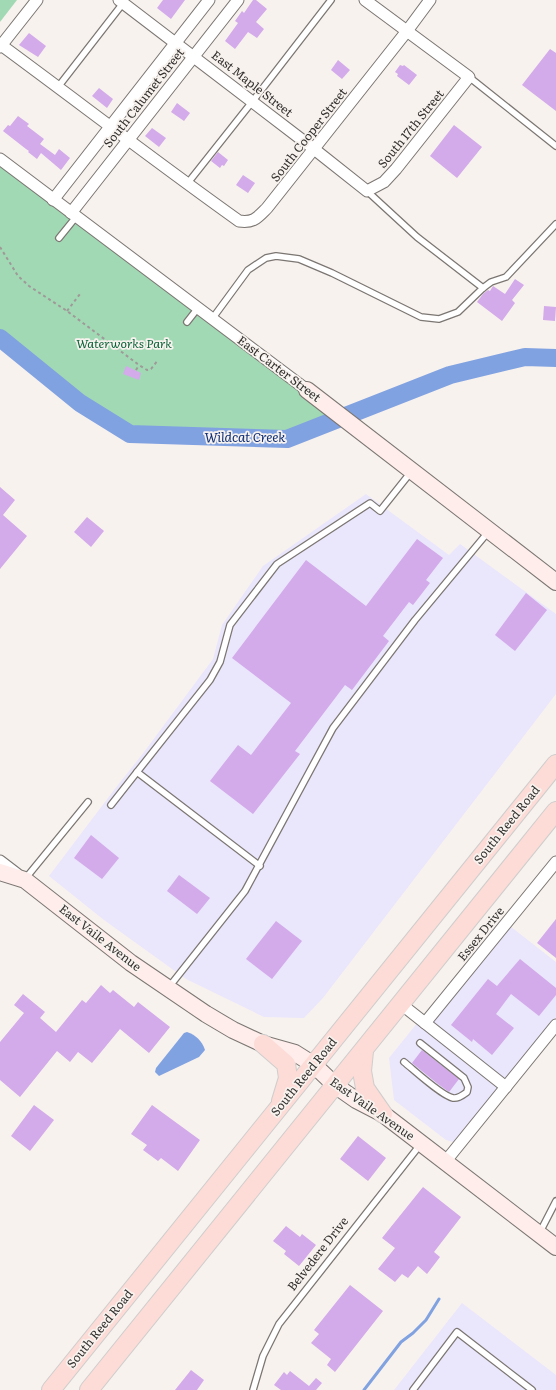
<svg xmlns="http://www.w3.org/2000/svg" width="556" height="1390" font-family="Literata,serif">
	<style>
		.commercial { fill: #eae6fc }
		.green { fill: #a2d9b5 }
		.water { fill: #81a2e1 }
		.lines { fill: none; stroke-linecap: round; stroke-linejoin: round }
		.stream { stroke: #81a2e1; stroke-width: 3 }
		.river { stroke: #81a2e1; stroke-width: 18 }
		.building { fill: #d3aaea }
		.lane-casing { stroke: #7b7672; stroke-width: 8 }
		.street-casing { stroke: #7b7672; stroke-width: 13 }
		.secondary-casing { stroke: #7b7672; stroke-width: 18 }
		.primary-casing { stroke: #cececd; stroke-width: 20 }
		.path { stroke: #9e9a97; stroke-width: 2; stroke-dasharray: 3 3; stroke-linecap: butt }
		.lane { stroke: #fff; stroke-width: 5.5 }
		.street { stroke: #fff; stroke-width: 11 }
		.secondary { stroke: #feedea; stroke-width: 16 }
		.primary { stroke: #fddbd6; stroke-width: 18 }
		.labels { text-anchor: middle; stroke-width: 3.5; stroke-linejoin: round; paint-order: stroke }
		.street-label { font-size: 12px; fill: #33312f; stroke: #f8f2ee }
		.park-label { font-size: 12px; font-style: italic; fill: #096339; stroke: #f8f2ee }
		.water-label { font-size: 13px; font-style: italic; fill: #0d2e76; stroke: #f8f2ee }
	</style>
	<rect width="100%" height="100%" fill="#f8f2ee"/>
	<!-- commercial -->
	<g class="commercial">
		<polygon points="366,494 449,555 460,544 556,614 556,694 323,998 304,1018 264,1017 186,979 104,920 49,876 114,790 144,752 213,659 222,625 263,566"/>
		<polygon points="501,919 556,962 556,1017 453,1142 446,1140 394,1100 389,1058"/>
		<polygon points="462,1303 556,1375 556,1390 394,1390"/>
	</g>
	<!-- green -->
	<g class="green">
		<polygon points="0,0 17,0 0,22"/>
		<polygon points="0,159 343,418 287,439 130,434 80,403 0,338"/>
	</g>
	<!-- water -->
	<path class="water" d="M187 1032C196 1035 202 1041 205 1050L199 1057 159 1076 155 1072 156 1068 184 1033Z"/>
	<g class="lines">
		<!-- stream -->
		<polyline class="stream" points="364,1390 401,1342 413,1333 426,1320 439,1299"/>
		<!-- river -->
		<polyline class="river" points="0,338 80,403 130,434 287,439 450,375 525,357 556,358"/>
	</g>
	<!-- building -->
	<g class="building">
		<polygon points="163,0 185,0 171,19 157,8"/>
		<polygon points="253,0 256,0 267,9 256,22 264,29 257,38 248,32 235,49 225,41 238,23 235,21 242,11 244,13"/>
		<polygon points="29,33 46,46 38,57 19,45"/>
		<polygon points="550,49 556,53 556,111 522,85"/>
		<polygon points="338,60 350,70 342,79 331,70"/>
		<polygon points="400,65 403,66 404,65 417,75 409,85 397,76 398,74 395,72"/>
		<polygon points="99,88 113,99 107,108 92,96"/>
		<polygon points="177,103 190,113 184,121 171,112"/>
		<polygon points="18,116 29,124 27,126 44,139 40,144 55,155 59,149 70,158 61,170 41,153 37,159 28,152 29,151 26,149 3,131 8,125 10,126"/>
		<polygon points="454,125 482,147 457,178 430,156"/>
		<polygon points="152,128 166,138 159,147 145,136"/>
		<polygon points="218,152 228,160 224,166 222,165 220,168 211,161"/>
		<polygon points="243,175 255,183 248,193 236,185"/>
		<polygon points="515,279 524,285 512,300 515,303 502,321 477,302 483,294 488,290 490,291 493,286 505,294"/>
		<polygon points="544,306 556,307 555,321 543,320"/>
		<polygon points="126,366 141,373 139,380 123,374"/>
		<polygon points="0,487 15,500 3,515 27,536 0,569"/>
		<polygon points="87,517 104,531 91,547 74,532"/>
		<polygon points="417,539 443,558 426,580 430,583 413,605 409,602 383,636 389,641 352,690 345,685 295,751 300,754 253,814 210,781 238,745 251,755 291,703 232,658 306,560 366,606"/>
		<polygon points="526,593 547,610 515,651 495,635"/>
		<polygon points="91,835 119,858 102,879 74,858"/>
		<polygon points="179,875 210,898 197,914 167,891"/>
		<polygon points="556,919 556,958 537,943"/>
		<polygon points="276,921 302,941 272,979 246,959"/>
		<polygon points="520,959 556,988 556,995 539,1016 511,994 496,1014 514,1028 492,1055 473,1039 472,1042 451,1025 488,979 497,986"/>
		<polygon points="101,985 110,993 113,990 134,1007 138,1002 170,1027 149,1053 120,1029 92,1063 78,1052 70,1062 57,1051 20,1097 0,1080 0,1042 24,1013 14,1005 23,994 45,1012 40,1018 56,1032 82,1000 86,1003"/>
		<polygon points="422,1050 459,1079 449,1092 438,1084 412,1063"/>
		<polygon points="34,1105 54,1120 30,1151 11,1136"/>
		<polygon points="152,1105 200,1140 178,1171 161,1158 158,1161 143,1150 147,1145 131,1134"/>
		<polygon points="358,1136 386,1158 368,1181 340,1159"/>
		<polygon points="423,1187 461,1217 434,1252 440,1257 427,1274 418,1266 408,1278 402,1274 395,1282 378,1269 395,1248 382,1238"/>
		<polygon points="286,1226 300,1237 302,1234 316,1245 299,1266 284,1254 286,1251 273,1241"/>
		<polygon points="350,1285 383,1311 335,1372 327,1365 331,1359 311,1343 319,1334 314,1330"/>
		<polygon points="191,1370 204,1380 197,1390 175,1390"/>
		<polygon points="290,1371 309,1386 316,1378 322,1383 316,1390 281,1390 274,1385 284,1372 287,1375"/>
	</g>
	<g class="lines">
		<defs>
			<g id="lane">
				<polyline points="469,77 556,146"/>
				<polyline points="58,87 124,2"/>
				<polyline points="187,184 252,102 331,0"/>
				<polyline points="367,191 417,237 483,288"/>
				<polyline points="59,238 76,217"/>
				<polyline points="212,319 248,270 266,258 276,256 299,259 332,273 421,317 439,319 458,312 483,288 491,282 506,277 556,224"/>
				<polyline points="187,322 198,308"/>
				<polyline points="111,805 137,772"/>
				<polyline points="260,866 137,772 210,680 220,662 230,625 277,564 370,503 380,511 411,472"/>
				<polyline points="25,879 88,802"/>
				<polyline points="169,987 245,891 333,728 415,620 489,531"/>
				<path d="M404 1062C414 1070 442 1096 453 1098 458 1099 463 1095 467 1092L468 1087 464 1078 420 1043"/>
				<polyline points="540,1232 556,1201"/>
				<polyline points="253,1390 263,1356 279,1324 420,1145"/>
				<polyline points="413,1390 457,1332 532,1390"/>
			</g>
			<g id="street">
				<polyline points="119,0 314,149 367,191 384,182 396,169 469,77 365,0"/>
				<path d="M1 45C81 104 159 164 239 221 254 223 257 218 267 208L407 31 430 0"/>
				<polyline points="0,47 37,0"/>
				<polyline points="0,159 307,390"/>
				<polyline points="53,200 209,0"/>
				<polyline points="71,213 238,0"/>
				<polyline points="0,861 17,874"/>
				<polyline points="401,1004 506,1087"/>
				<polyline points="425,1023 556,862"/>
				<polyline points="445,1162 556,1025"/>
			</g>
			<g id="secondary">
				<polyline points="307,390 556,582"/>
				<polyline points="0,872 25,880 131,963 206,1014 233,1030 263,1044 295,1053 314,1065 336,1086 356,1100 383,1114 556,1247"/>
			</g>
			<g id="primary">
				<polyline points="263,1044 286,1064 288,1078 281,1101"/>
				<polyline points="364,1051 362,1071 365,1088 383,1114"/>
				<polyline points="51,1390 556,764"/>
				<polyline points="89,1390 556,811"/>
			</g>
		</defs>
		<!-- lane casing -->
		<use href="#lane" class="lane-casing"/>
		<!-- street casing -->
		<use href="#street" class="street-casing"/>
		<!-- secondary casing -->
		<use href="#secondary" class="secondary-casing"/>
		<!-- primary casing -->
		<use href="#primary" class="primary-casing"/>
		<!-- path -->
		<g class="path">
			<polyline points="0,247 18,276 29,286 67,311 139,365 147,370 151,369 158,360"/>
			<polyline points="67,311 80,294"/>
			<polyline points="136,370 139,365"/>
		</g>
		<!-- lane -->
		<use href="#lane" class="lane"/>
		<!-- street -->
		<use href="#street" class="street"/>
		<!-- secondary -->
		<use href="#secondary" class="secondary"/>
		<!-- primary -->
		<use href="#primary" class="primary"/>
	</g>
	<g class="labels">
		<!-- street labels -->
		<g class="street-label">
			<text transform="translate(252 84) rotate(38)" y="4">East Maple Street</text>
			<text transform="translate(144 98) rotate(-52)" y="4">South Calumet Street</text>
			<text transform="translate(411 129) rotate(-51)" y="4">South 17th Street</text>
			<text transform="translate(309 135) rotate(-52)" y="4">South Cooper Street</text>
			<text transform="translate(279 369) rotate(37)" y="4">East Carter Street</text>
			<text transform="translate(507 825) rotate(-51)" y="4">South Reed Road</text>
			<text transform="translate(481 934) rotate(-51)" y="4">Essex Drive</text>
			<text transform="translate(100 938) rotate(38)" y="4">East Vaile Avenue</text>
			<text transform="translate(304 1077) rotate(-51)" y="4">South Reed Road</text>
			<text transform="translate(372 1109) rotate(35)" y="4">East Vaile Avenue</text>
			<text transform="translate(318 1254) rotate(-52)" y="4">Belvedere Drive</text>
			<text transform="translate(100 1329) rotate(-51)" y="4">South Reed Road</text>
		</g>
		<!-- park labels -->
		<g class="park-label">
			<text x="124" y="348">Waterworks Park</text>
		</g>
		<!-- water labels -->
		<g class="water-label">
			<text x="245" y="442">Wildcat Creek</text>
		</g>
	</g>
</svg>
